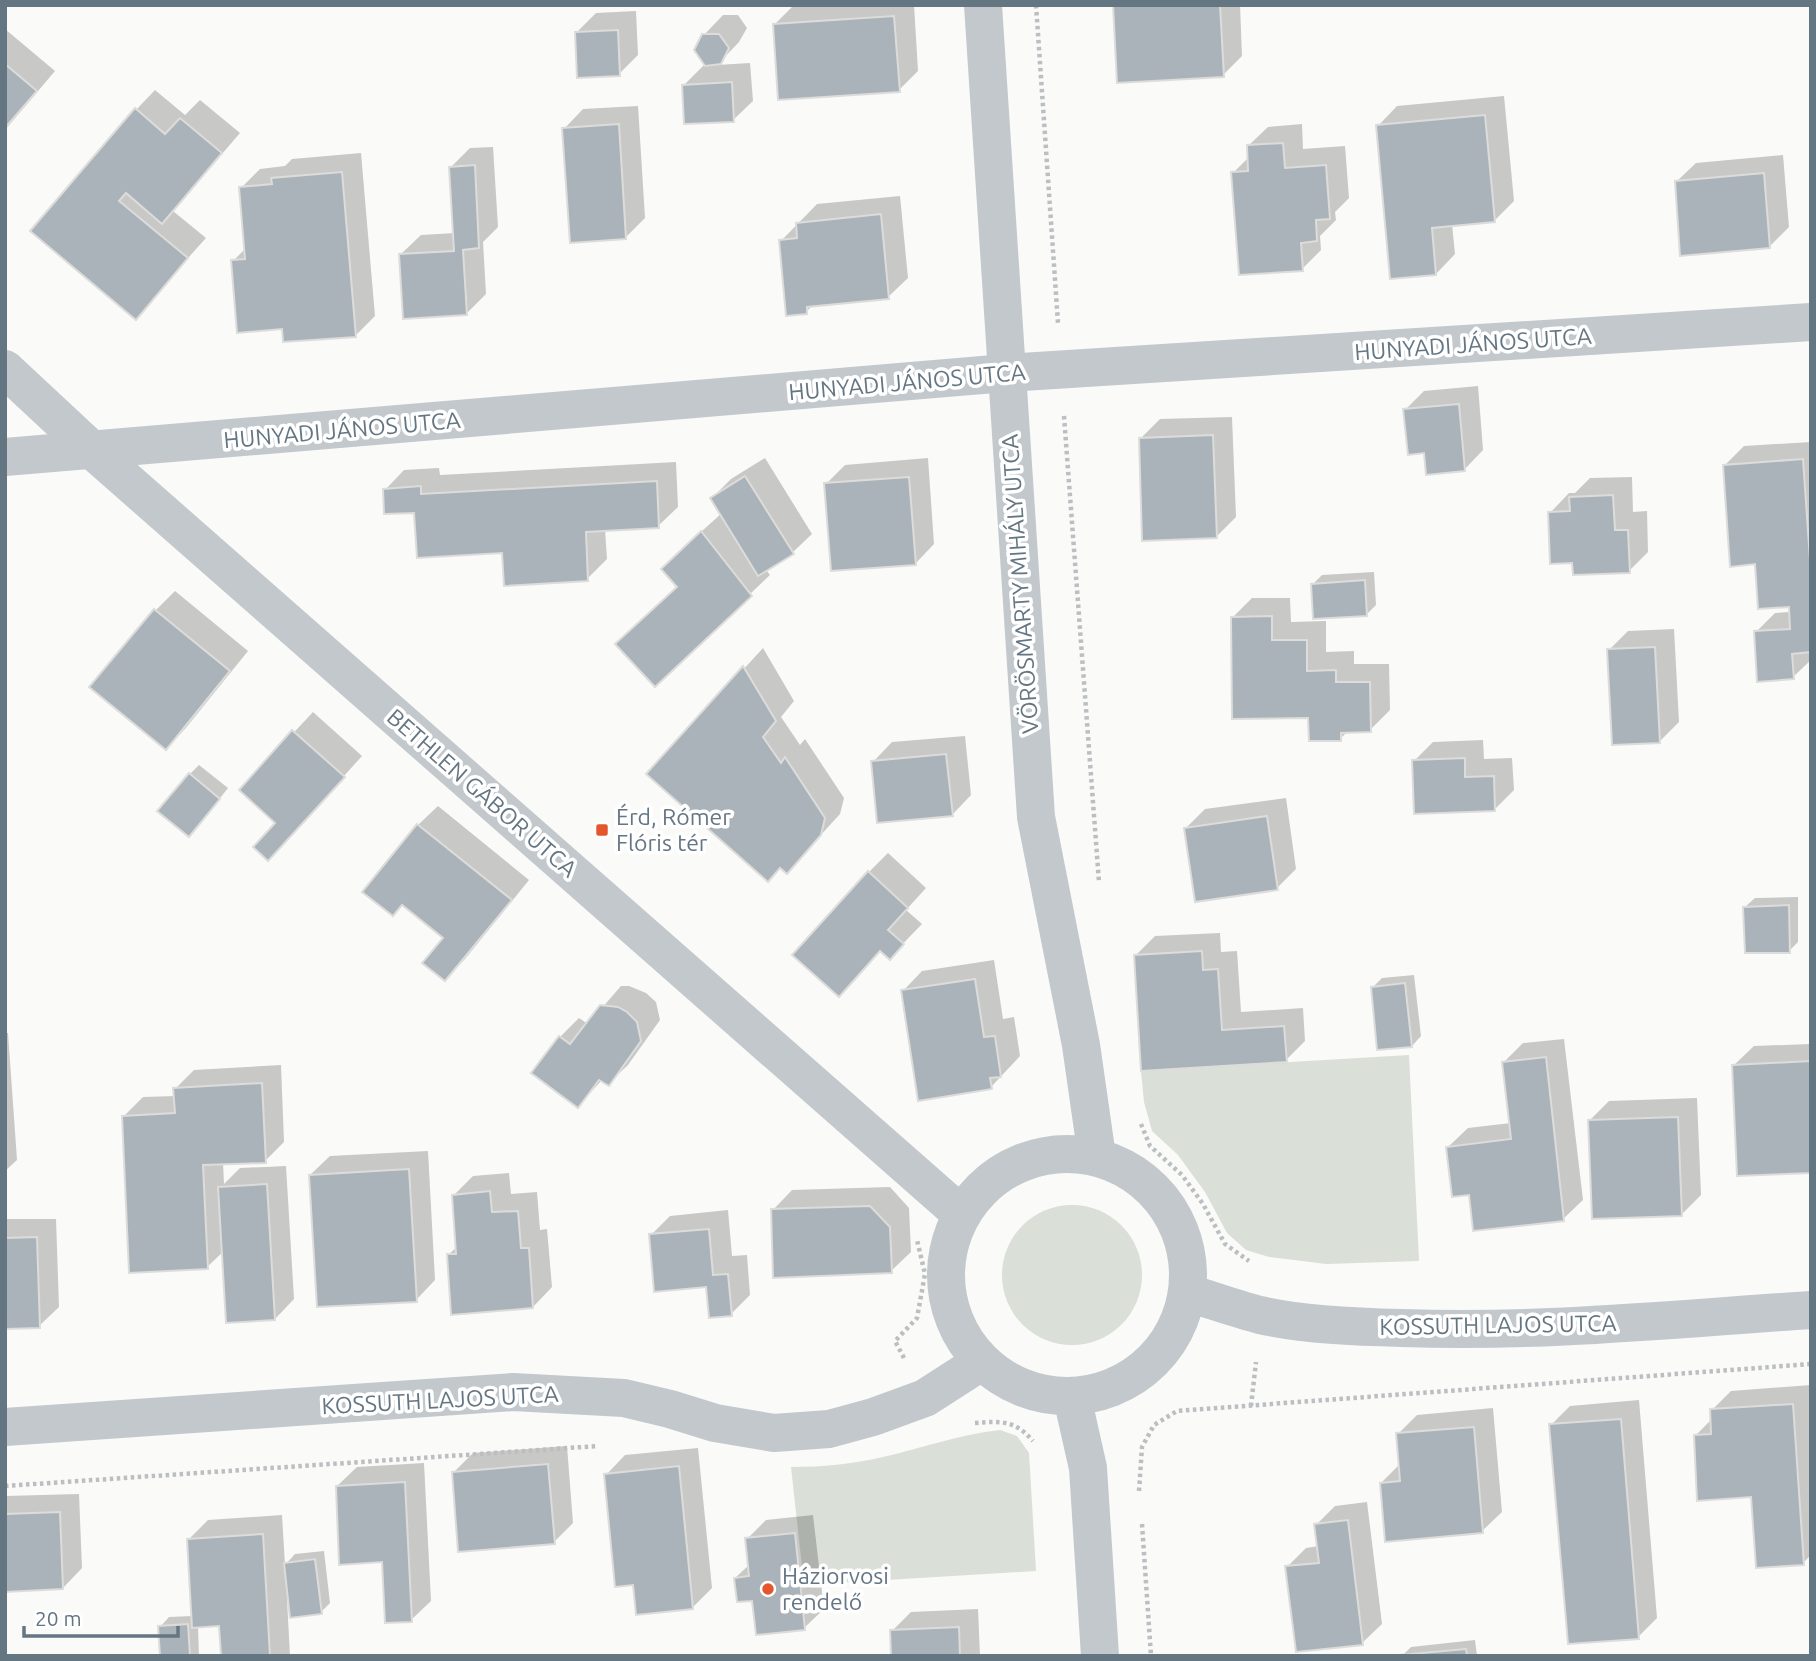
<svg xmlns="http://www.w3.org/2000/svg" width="1816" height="1661" font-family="Ubuntu,sans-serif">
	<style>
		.green { fill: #dadfd7 }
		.shadow { fill: #0003 }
		.building { fill: #aab3b9; stroke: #dcdcda; stroke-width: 2 }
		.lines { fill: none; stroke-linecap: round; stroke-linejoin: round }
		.path { stroke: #bbbfc2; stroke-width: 4.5; stroke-dasharray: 3.5 3.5; stroke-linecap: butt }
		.minor { stroke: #c3c8cc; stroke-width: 38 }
		.poi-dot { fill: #e4572e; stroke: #fff; stroke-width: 2.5 }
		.labels { text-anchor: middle; stroke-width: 7; stroke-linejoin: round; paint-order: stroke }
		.street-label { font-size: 23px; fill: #657683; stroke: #fff }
		.poi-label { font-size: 23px; fill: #657683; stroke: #fff; text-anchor: start }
	</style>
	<rect width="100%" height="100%" fill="#fafaf8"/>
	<!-- green -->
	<g class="green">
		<polygon points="1409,1055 1419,1261 1326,1264 1269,1257 1246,1250 1227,1233 1205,1192 1178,1155 1152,1131 1144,1102 1141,1071"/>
		<circle cx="1072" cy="1275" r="70"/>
		<path d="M1000 1430 1017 1436 1029 1453 1036 1571 804 1585 791 1467C822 1467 853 1464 883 1457 923 1448 960 1434 1000 1430Z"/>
	</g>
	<!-- shadow -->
	<g class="shadow">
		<polygon points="794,5 914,5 918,71 899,90 775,24"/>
		<polygon points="1115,5 1240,5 1242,56 1223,75"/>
		<polygon points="636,11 638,55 619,74 577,32 596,13"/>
		<polygon points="723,15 738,15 747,28 739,42 717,65 750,63 753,101 733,120 684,85 703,66 707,66 696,50 704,35"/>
		<polygon points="5,29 55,71 5,130"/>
		<polygon points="155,90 185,115 200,100 240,133 173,211 206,238 135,317 33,231 136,110"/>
		<polygon points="1504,96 1514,201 1495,220 1452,224 1455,254 1436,274 1378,126 1397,106"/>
		<polygon points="638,106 645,218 626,237 564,129 583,109"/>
		<polygon points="1302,124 1303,149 1345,146 1349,198 1335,212 1336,220 1320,236 1321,250 1302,269 1233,173 1249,157 1248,146 1268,127"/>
		<polygon points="493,147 498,227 483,242 486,294 466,314 401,254 421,235 455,233 451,167 470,148"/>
		<polygon points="361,153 375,316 356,335 283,327 233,261 246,248 241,188 260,169 285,166 292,159"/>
		<polygon points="1783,155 1789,227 1770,246 1676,182 1696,163"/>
		<polygon points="900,196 908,278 888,297 814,304 806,312 781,241 817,204"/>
		<polygon points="1478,386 1483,450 1464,470 1426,452 1405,410 1424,391"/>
		<polygon points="1232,417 1236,517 1216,537 1140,439 1160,419"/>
		<polygon points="1811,442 1811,660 1793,677 1756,632 1775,613 1791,612 1791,605 1757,562 1725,465 1744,446"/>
		<polygon points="765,458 812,534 792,553 766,570 770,575 655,684 679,586 682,549 722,513 712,498 731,479"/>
		<polygon points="928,458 934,544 915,564 826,484 845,465"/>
		<polygon points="676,462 678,507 658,526 605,529 607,559 587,579 504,551 416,511 385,490 404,470 439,468 440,475"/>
		<polygon points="1632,477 1633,512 1647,511 1648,552 1629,571 1573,561 1550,513 1569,493 1575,493 1590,478"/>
		<polygon points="1374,572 1376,605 1367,614 1312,585 1322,575"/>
		<polygon points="175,591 248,651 185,729 166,748 92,686 156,610"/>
		<polygon points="1252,598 1290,598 1291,622 1326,621 1326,652 1354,651 1354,664 1389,664 1390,710 1370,730 1348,731 1340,739 1310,716 1232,618"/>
		<polygon points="1674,629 1679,722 1660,741 1609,650 1628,631"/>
		<polygon points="763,648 794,701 781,717 800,745 805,739 844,798 840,814 787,872 649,773"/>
		<polygon points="313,712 362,756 287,839 277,823 241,789"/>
		<polygon points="965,736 971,795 952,815 873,762 892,742"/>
		<polygon points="1483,740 1484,759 1512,758 1514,790 1495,809 1414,761 1433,742"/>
		<polygon points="199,765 228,788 198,826 190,774"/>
		<polygon points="1286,798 1296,869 1277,888 1186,828 1205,809"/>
		<polygon points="438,806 529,880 465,959 445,979 445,937 418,825"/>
		<polygon points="888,853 926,888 906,910 922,924 890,957 881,950 858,976 869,872"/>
		<polygon points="1798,897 1798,942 1789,951 1745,907 1755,898"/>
		<polygon points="1220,933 1221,952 1237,951 1241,1012 1303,1008 1305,1041 1286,1060 1143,1069 1135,956 1155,936"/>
		<polygon points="994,960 1003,1019 1014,1017 1020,1056 991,1087 903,991 922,971"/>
		<polygon points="1414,975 1421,1036 1412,1046 1373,987 1382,978"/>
		<polygon points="621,986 629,986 646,993 656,1002 660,1020 628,1065 608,1084 602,1080 578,1106 560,1037 579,1018 588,1024"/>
		<polygon points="5,1033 8,1033 17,1160 5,1171"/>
		<polygon points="1564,1039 1583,1200 1563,1219 1471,1193 1448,1147 1468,1128 1511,1123 1504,1062 1523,1043"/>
		<polygon points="1811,1044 1811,1171 1734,1065 1754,1046"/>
		<polygon points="281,1065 284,1142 265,1161 223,1162 224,1184 240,1168 286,1166 294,1299 275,1319 224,1251 207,1267 123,1117 143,1097 176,1096 175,1089 194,1070"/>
		<polygon points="1697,1098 1701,1195 1682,1214 1590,1120 1609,1101"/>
		<polygon points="428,1151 435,1280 416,1300 310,1175 330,1156"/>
		<polygon points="509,1173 511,1194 537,1192 540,1230 547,1229 552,1287 533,1307 448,1255 458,1246 454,1195 473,1176"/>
		<polygon points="890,1187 909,1208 911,1252 891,1271 773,1210 792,1190"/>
		<polygon points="728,1210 732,1256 747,1255 750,1295 731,1314 708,1285 651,1235 670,1216"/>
		<polygon points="5,1219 56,1219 59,1307 39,1326 5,1327"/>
		<polygon points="1811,1385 1811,1555 1803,1563 1753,1495 1695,1436 1712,1419 1712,1410 1731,1391"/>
		<polygon points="1639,1400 1657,1618 1638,1637 1551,1425 1570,1406"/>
		<polygon points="1493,1408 1502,1512 1482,1531 1381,1483 1400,1464 1398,1434 1417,1415"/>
		<polygon points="567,1446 573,1523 554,1542 453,1473 473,1453"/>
		<polygon points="698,1448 712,1588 692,1608 635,1583 606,1475 625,1455"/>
		<polygon points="424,1463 431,1601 411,1620 384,1560 337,1486 357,1467"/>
		<polygon points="79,1494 82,1568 63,1588 5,1590 5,1496"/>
		<polygon points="1367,1502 1382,1624 1362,1643 1287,1567 1306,1548 1319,1546 1316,1525 1335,1506"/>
		<polygon points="282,1515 285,1565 295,1554 324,1551 330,1603 321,1612 287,1599 290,1656 223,1656 221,1624 198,1626 199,1656 162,1656 160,1627 169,1617 193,1616 189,1539 208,1520"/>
		<polygon points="813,1515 824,1609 804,1628 753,1599 735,1578 750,1564 747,1539 766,1520"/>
		<polygon points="978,1609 980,1656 893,1656 892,1631 911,1612"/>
		<polygon points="1475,1640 1477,1656 1402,1656 1411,1647"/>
	</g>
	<!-- building -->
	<g class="building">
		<polygon points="1113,5 1220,5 1224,77 1117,83"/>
		<polygon points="894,16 900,92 778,100 773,24"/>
		<polygon points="618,30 620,76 577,78 575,32"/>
		<polygon points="702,34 719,34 729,48 721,64 705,66 694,50"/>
		<polygon points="5,64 37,91 5,128"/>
		<polygon points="732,82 734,122 684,124 682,85"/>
		<polygon points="135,108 165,134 180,118 222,153 162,224 126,193 119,201 188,258 136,320 30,231"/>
		<polygon points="1485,115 1495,222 1432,228 1436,275 1390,279 1376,125"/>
		<polygon points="619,124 626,239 570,243 562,128"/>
		<polygon points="1283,143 1285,168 1326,165 1330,219 1316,220 1317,241 1301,243 1303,271 1239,275 1231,172 1248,171 1247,145"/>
		<polygon points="475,165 479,248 463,250 467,315 403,319 399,254 454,251 449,167"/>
		<polygon points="342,172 356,337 283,342 282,329 237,333 231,260 245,259 239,187 272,184 271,178"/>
		<polygon points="1764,173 1770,248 1680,256 1675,181"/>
		<polygon points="881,214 889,299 807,307 807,314 786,316 779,240 797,238 796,223"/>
		<polygon points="1459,404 1465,471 1426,475 1424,453 1408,455 1403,409"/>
		<polygon points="1213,435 1217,538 1142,541 1139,438"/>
		<polygon points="1803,459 1811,574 1811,652 1792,654 1794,679 1757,682 1754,631 1790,629 1789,607 1758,609 1755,564 1730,567 1723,465"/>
		<polygon points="745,476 794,554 758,576 710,498"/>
		<polygon points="909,477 916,565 831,571 824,483"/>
		<polygon points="657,481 659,528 586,532 588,581 504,586 502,553 417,558 414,513 384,514 383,489 421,486 421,494"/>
		<polygon points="1613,495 1615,530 1628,530 1630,573 1573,575 1572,563 1550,564 1548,512 1570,511 1569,497"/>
		<polygon points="701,531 752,596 655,687 615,644 677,587 661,569"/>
		<polygon points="1365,580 1367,616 1313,619 1311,584"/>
		<polygon points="154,609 230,671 166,750 89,687"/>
		<polygon points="1272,616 1272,640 1307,640 1307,671 1336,670 1336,682 1370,682 1371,732 1341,733 1341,741 1309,741 1308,718 1232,719 1231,617"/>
		<polygon points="1655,647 1660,743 1612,745 1607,649"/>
		<polygon points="743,666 776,721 763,737 781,763 785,757 825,818 821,835 787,874 780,868 768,882 646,774"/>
		<polygon points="292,730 345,777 268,861 253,847 275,823 239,790"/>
		<polygon points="946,754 953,816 877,823 871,761"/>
		<polygon points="1465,758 1465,777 1494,776 1495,811 1414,814 1412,760"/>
		<polygon points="189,773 220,799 189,837 157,811"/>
		<polygon points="1267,816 1278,890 1195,902 1184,828"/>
		<polygon points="417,824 512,900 445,981 422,963 443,938 402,905 393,916 362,892"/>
		<polygon points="868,871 908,908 888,930 904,944 890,960 880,951 839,997 792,955"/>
		<polygon points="1789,905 1790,953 1745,953 1743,907"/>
		<polygon points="1202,951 1203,970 1218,969 1222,1030 1284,1026 1287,1062 1141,1071 1134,955"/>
		<polygon points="975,979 984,1037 995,1036 1001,1077 990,1078 992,1089 918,1101 901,990"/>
		<polygon points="1405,983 1412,1047 1377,1050 1371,987"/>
		<polygon points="600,1005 618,1007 627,1012 637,1022 641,1041 609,1086 599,1080 578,1108 531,1073 559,1036 570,1044"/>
		<polygon points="1546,1057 1564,1221 1473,1231 1469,1195 1452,1197 1446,1147 1511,1139 1502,1062"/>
		<polygon points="1811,1061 1811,1173 1737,1176 1732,1065"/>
		<polygon points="262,1083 266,1163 203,1165 208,1269 129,1273 122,1116 175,1113 173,1088"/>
		<polygon points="1678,1117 1682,1216 1592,1219 1588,1120"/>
		<polygon points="409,1169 417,1302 317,1307 309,1175"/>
		<polygon points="267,1184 275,1320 226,1323 218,1187"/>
		<polygon points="490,1191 492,1212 518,1211 521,1248 529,1248 533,1308 451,1315 447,1254 456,1254 452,1195"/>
		<polygon points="870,1206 890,1227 892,1273 773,1278 771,1209"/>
		<polygon points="709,1229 713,1275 728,1274 732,1316 709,1318 706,1287 654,1292 649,1234"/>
		<polygon points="37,1237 40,1328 5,1329 5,1238"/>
		<polygon points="1793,1404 1804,1565 1756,1568 1751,1497 1697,1501 1694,1435 1711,1434 1710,1409"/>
		<polygon points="1621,1419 1639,1639 1568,1644 1549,1424"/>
		<polygon points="1474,1427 1483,1533 1385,1542 1380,1483 1400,1481 1396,1433"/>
		<polygon points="548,1464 555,1544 458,1552 452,1472"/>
		<polygon points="679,1466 693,1609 636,1615 633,1585 615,1587 604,1474"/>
		<polygon points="405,1482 412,1622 385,1623 382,1562 339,1565 336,1486"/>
		<polygon points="60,1512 63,1589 5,1592 5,1514"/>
		<polygon points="1348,1520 1363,1645 1296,1652 1285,1566 1319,1563 1314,1524"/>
		<polygon points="795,1533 805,1630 756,1635 752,1601 737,1602 734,1578 749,1576 745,1538"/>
		<polygon points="263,1534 270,1656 221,1656 219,1626 192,1628 187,1539"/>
		<polygon points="315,1559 322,1614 290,1618 284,1563"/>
		<polygon points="188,1624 190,1656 160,1656 158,1626"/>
		<polygon points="959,1627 960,1656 891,1656 890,1630"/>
		<polygon points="1466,1649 1467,1656 1400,1656 1400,1655"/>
	</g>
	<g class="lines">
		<!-- path -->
		<g class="path">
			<polyline points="1036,5 1058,323"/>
			<polyline points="1064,416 1099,882"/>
			<polyline points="1141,1124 1150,1146 1182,1175 1203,1204 1225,1244 1249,1261"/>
			<polyline points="904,1358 895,1341 917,1318 925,1274 917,1240"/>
			<polyline points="1251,1406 1256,1362"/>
			<path d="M975 1423C1001 1421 1015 1420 1033 1441"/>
			<polyline points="5,1486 598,1446"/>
			<polyline points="1139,1491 1142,1447 1154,1425 1177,1411 1811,1364"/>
			<polyline points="1142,1524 1151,1656"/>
		</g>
		<!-- minor -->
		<g class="minor">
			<polyline points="983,5 1036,817 1081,1045 1097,1157"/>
			<polyline points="5,369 93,451 961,1214"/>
			<polyline points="5,457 1006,373 1811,322"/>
			<circle cx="1067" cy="1275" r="121"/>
			<path d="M1188 1293C1212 1300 1236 1309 1260 1315 1303 1325 1358 1327 1402 1328 1539 1333 1675 1319 1811 1310"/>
			<polyline points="1072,1397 1088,1468 1100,1656"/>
			<polyline points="5,1427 513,1392 624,1398 670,1409 715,1423 774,1433 829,1429 873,1417 925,1398 981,1362"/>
		</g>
	</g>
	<!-- markers -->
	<g class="poi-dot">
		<rect x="595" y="823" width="14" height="14" rx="3.5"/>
		<circle cx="768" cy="1589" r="7"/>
	</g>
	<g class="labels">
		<!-- street labels -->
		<g class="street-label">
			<text transform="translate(1473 344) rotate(-4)" y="8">HUNYADI JÁNOS UTCA</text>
			<text transform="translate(907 382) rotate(-5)" y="8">HUNYADI JÁNOS UTCA</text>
			<text transform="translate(342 430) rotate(-5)" y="8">HUNYADI JÁNOS UTCA</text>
			<text transform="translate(1020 584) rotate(-94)" y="8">VÖRÖSMARTY MIHÁLY UTCA</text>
			<text transform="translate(482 793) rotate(41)" y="8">BETHLEN GÁBOR UTCA</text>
			<text transform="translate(1498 1325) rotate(-1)" y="8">KOSSUTH LAJOS UTCA</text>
			<text transform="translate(440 1400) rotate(-3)" y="8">KOSSUTH LAJOS UTCA</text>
		</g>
		<!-- poi labels -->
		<g class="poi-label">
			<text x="616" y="825">Érd, Rómer<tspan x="616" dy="26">Flóris tér</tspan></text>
			<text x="782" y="1584">Háziorvosi<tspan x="782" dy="26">rendelő</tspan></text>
		</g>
	</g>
	<!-- border -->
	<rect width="1816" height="1661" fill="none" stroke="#657683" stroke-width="14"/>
	<!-- scale -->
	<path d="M24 1626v10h154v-10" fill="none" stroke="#657683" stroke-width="3.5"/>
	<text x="35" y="1626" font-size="21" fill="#657683" stroke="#ffffff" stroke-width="5" paint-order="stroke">20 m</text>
</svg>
